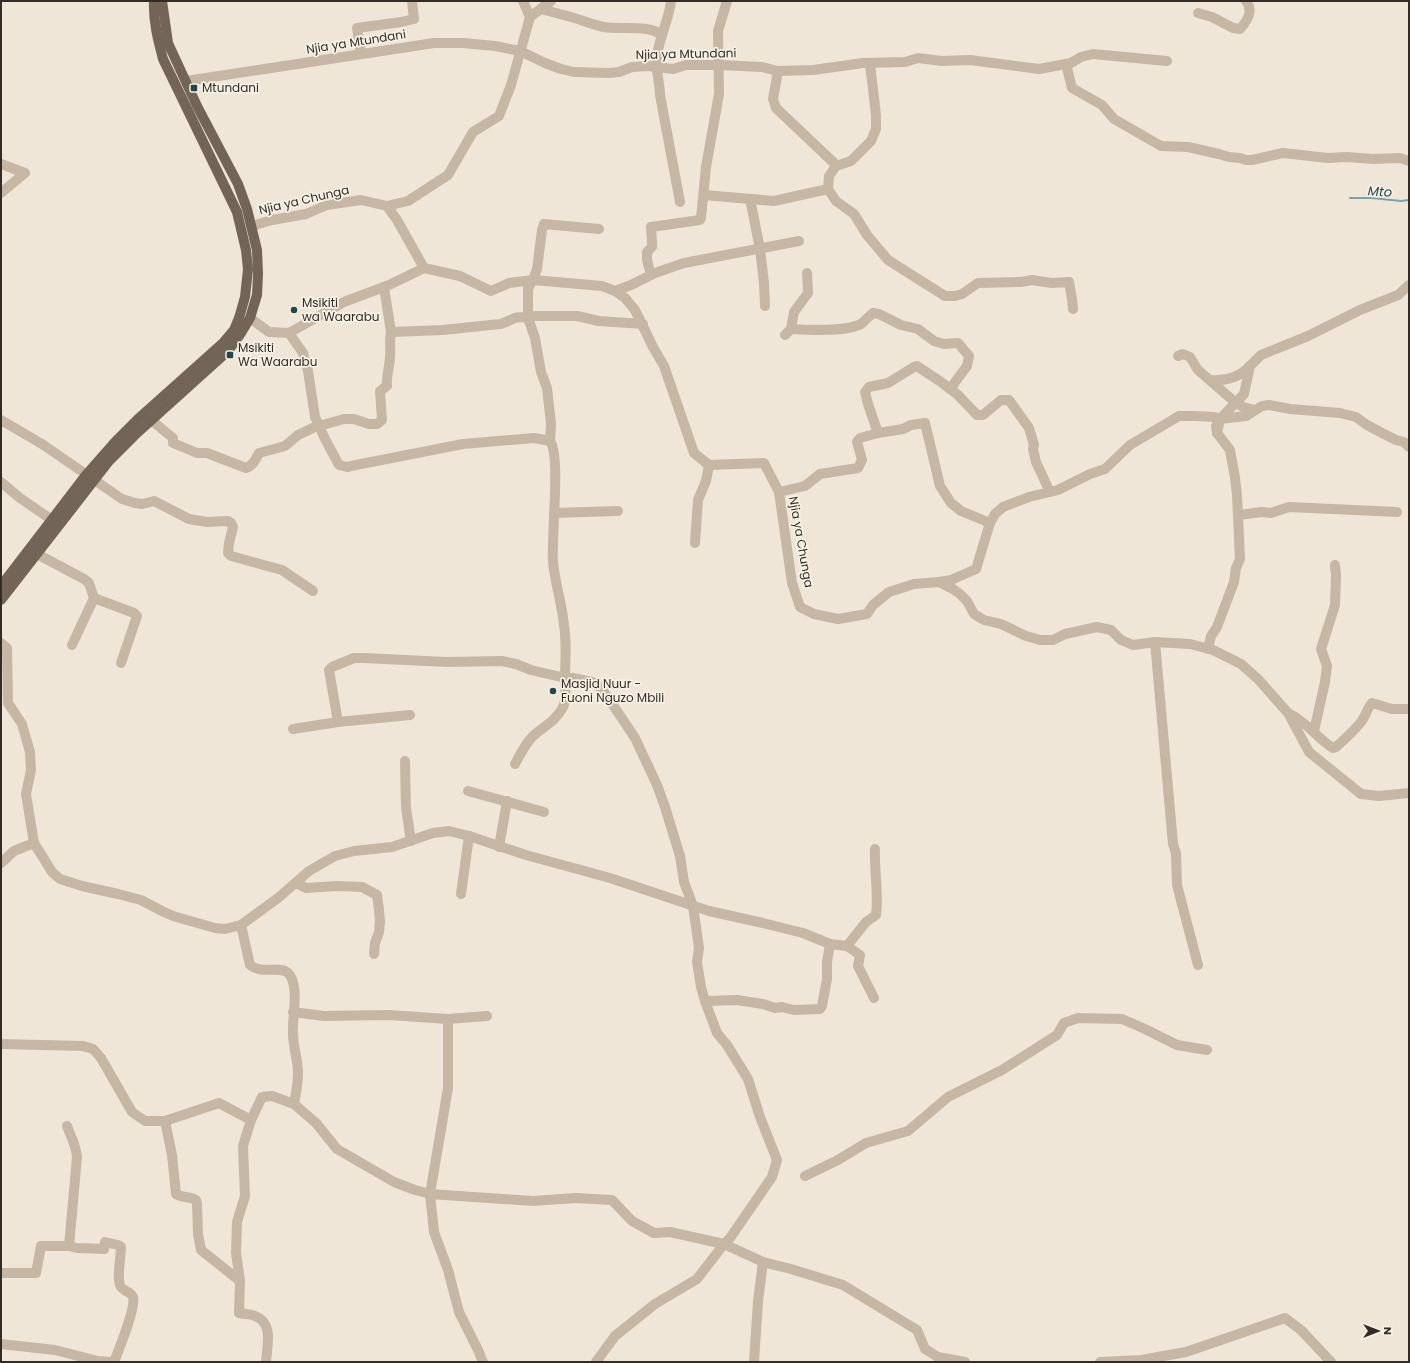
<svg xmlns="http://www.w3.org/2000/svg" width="1410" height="1363" font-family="Poppins,sans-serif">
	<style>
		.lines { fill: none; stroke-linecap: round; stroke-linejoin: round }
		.stream { stroke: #79a3aa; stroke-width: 2 }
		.minor { stroke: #c6b7a5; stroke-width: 10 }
		.major { stroke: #736458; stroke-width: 10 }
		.poi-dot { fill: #1e4850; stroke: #f7f0e4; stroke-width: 1.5 }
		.labels { text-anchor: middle; stroke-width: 3.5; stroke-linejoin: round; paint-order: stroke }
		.street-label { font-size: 12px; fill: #322b26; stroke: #f7f0e4 }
		.poi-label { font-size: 12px; fill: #322b26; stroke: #f7f0e4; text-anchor: start }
		.water-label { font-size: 13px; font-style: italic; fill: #1e4850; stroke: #f7f0e4 }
	</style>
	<rect width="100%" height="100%" fill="#efe6d8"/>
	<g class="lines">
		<!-- stream -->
		<polyline class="stream" points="1350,198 1372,198 1401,201 1409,200"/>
		<!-- minor -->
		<g class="minor">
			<polyline points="523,1 530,17"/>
			<path d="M671 1C669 20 659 37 657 57 655 69 660 82 660 95L680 202"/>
			<path d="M541 9C551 12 561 14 571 17 582 20 593 25 604 27 622 30 647 24 662 35"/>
			<path d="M1198 13 1212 17 1233 28 1240 29C1247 21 1254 11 1246 1"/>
			<polyline points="361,54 357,28 401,22 414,19 412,1"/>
			<polyline points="1066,64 1072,88 1102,105 1114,119 1161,146 1188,147 1219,154 1229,157 1240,158 1246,160 1252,160 1283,153 1328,158 1347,157 1373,159 1400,158 1409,161"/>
			<polyline points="778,71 773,99 776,108 833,162 836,166 829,176 828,189 836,201 854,214 867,235 888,260 945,296 955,296 962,294 978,283 1021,282 1032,280 1052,283 1069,282 1072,299 1073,309"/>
			<polyline points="186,81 434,43 463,43 495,46 520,51 545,63 561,69 574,72 609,73 619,72 632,67 647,66 673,69 686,65 719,65 762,67 778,71 813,70 863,63 905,62 918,58 942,61 970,60 1039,69 1071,63 1081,57 1093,54 1167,61"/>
			<polyline points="1,164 25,173 1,193"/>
			<polyline points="836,166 851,161 871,141 876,129 876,115 870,64"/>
			<polyline points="704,195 774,201 828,189"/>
			<polyline points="750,199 760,249 764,283 765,306"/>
			<polyline points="387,206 408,201 448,175 473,132 499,116 511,85 530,17 551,1"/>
			<polyline points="252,226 272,220 306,214 327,205 361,200 387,206 397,220 424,268 460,276 491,291 509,283 533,280 602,286 615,291 625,298 635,310 653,347 664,366 694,453 709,465 764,463 779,492 792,583 800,607 814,614 838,619 867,614 873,605 889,592 914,584 939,582 953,589 960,594 967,601 974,614 984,620 1001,624 1026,636 1040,640 1053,640 1065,634 1097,627 1111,630 1121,640 1133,645 1155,642 1190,644 1213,650 1241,664 1258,679 1288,713 1309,752 1361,794 1379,796 1409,793"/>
			<polyline points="651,275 647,260 647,252 652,247 652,242 651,227 700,220 701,218 706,167 719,94 718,31 727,1"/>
			<path d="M384 287 391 332 443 330 500 324C506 323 509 320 515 318 520 316 526 319 532 316H577L599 321 643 324"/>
			<polyline points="615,291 631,285 655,273 684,263 799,241"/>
			<polyline points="250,318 269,332 289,333 303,353 308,371 315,417 325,439 339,465 347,467 356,465 463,444 534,438 550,441"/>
			<polyline points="791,329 794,312 808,293 807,273"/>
			<polyline points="289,333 344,302 389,285 424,268"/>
			<path d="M785 335 791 329C809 330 846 332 861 324 865 321 869 316 873 313L879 314 901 325 918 329 934 341 944 344 958 343 969 356 967 366 950 389"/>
			<polyline points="1178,356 1183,354 1190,357 1198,370 1236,403 1243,407 1255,410"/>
			<path d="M1211 380C1226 381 1239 378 1250 366"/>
			<polyline points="1,420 42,444 122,499 135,503 142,504 154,501 189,519 207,522 228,521 231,523 233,527 229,543 228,553 231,556 282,570 313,591"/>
			<path d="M151 420 173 438V443L197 453H207L246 468C253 466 256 459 259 453L285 446 298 435 315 427 344 419H354L369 424H377L382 420 380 391 387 386C386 375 390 366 390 356 391 347 389 341 391 332"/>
			<polyline points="878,433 868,404 865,392 869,387 888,383 914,367 917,366 941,382 958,395 977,415 983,415 1001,400 1009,400 1029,428 1034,445 1033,449 1036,462 1050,492"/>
			<polyline points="1217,433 1220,419 1244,394 1250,366 1261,355 1308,336 1360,310 1398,295 1409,285"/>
			<polyline points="1,482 20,498 52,520"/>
			<polyline points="779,492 805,486 820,474 858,468 862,460 857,442 860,438 878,433 903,429 911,425 925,423 940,486 951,503 961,511 990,523"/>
			<polyline points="554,513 618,511"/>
			<polyline points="1239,515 1262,512 1271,513 1289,507 1397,512"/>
			<polyline points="695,543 698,500 706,481 709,465"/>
			<polyline points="37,554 84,579 89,583 94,598 134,613 137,616 121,663"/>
			<polyline points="939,582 951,580 976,569 990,523 995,514 1003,507 1029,497 1058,490 1090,474 1105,469 1130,445 1179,416 1195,416 1214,417 1220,419 1246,416 1262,406 1269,405 1290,409 1340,413 1356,417 1367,425 1382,433 1396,440 1404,442 1409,447"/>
			<polyline points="1155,642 1173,844 1176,853 1177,885 1198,965"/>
			<polyline points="1,643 7,648 8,703 22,724 30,752 31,770 26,794 34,843 52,872 60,879 82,886 118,894 141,900 162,911 173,916 215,928 225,929 241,925 278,898 309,871 335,856 354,851 392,847 433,833 449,831 469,836 526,855 610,878 709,911 763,923 803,933 830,944 847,946 860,955 858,966 874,998"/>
			<polyline points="72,645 94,598"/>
			<polyline points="1208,649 1211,636 1217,627 1234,582 1236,568 1240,559 1237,495 1235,478 1230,450 1217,433 1216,426"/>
			<path d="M1288 713C1306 721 1317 738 1333 748L1336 747C1345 739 1354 731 1361 722 1366 716 1367 708 1372 703L1392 709H1409"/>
			<polyline points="338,722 329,670 332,667 354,658 364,658 447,662 502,661 516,664 531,670 565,678 573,678 592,682 601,688 611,702 635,738 657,785 665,807 680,856 684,882 693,906 699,948 697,962 701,987 705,1001 717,1033 727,1045 748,1079 760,1117 777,1160 772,1177 730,1238 724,1244 697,1279 655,1304 615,1336 596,1362"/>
			<polyline points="293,729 338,722 410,715"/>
			<polyline points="1314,731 1325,682 1327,666 1321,649 1335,605 1336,575 1335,565"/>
			<polyline points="405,761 406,808 411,841"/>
			<path d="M515 764C520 755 525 744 533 736 544 726 556 721 563 707 567 699 565 688 565 679 565 661 567 643 564 625 562 604 555 583 553 562 551 539 561 455 550 441L551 424 547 388 541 372 535 338 528 318V288L533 280 537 269 542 230 544 224 599 229"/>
			<polyline points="468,791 544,812"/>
			<polyline points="499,847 507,801"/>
			<polyline points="1,863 14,851 34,843"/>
			<polyline points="296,883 306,888 337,886 362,887 377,895 379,910 380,922 379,932 375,943 374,954"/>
			<polyline points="461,894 469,836"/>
			<path d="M241 925 250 965C262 975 280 965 288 973 300 984 292 1018 293 1033 293 1047 298 1060 298 1073 298 1083 296 1094 294 1104"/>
			<path d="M847 946 866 922 876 915C879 893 874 871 875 849"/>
			<polyline points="705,1001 737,1000 763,1004 775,1008 782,1007 794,1010 820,1009 822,1006 827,979 827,962 830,944"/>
			<polyline points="293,1012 324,1016 389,1015 448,1019 448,1088 430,1194 434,1232 448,1270 459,1312 478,1350 483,1362"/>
			<polyline points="448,1019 487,1016"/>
			<polyline points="1,1044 83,1046 93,1049 101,1058 132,1112 145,1121 165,1121 219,1103 251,1120 262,1097 272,1096 294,1104 316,1123 337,1149 394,1182 415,1190 430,1194 533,1201 576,1198 612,1200 632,1221 654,1233 670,1232 724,1244 763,1262 758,1301 754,1362"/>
			<path d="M165 1121 172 1155 176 1194C182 1198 189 1196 196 1200L197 1204 198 1234 201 1250 240 1281 239 1313C244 1314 250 1314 255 1316 274 1323 267 1346 266 1362"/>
			<path d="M67 1126C71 1137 76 1145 77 1157L69 1246 77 1248 104 1249 105 1242 118 1245 121 1247C121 1257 116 1280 121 1287 124 1291 131 1292 133 1297 136 1308 119 1349 114 1362"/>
			<polyline points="805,1176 838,1160 866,1143 908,1131 948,1097 1002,1070 1057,1035 1064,1023 1078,1018 1122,1019 1145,1029 1177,1045 1207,1050"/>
			<polyline points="763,1262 791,1269 843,1285 917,1330 925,1349 938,1357 965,1362"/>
			<polyline points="1,1273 36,1273 41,1246 69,1246"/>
			<polyline points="240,1281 236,1253 237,1222 245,1196 243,1146 251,1120"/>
			<polyline points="1,1344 55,1350 98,1361 111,1362"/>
			<polyline points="1100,1362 1141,1360 1186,1352 1285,1318 1301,1330 1331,1362"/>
		</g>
		<!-- major -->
		<g class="major">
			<path d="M1 586 86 475 115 442 138 419 223 343 234 330 239 318 245 297 248 269 246 250 237 212 163 59C158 40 153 21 154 1"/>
			<polyline points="1,600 109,461 137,433 228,351 241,333 250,318 257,295 258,274 257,250 247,209 238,184 197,106 168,43 162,1"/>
		</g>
	</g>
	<!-- markers -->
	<g class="poi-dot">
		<rect x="190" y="84" width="8" height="8" rx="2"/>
		<circle cx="294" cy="310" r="4"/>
		<rect x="226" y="351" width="8" height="8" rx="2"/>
		<circle cx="553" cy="691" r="4"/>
	</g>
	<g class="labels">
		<!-- street labels -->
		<g class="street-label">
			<text transform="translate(356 42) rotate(-9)" y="4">Njia ya Mtundani</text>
			<text transform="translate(686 54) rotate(-1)" y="4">Njia ya Mtundani</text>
			<text transform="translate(304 200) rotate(-13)" y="4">Njia ya Chunga</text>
			<text transform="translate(801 542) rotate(80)" y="4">Njia ya Chunga</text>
		</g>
		<!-- poi labels -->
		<g class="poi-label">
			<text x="202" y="92">Mtundani</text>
			<text x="302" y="307">Msikiti<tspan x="302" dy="14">wa Waarabu</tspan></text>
			<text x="238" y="352">Msikiti<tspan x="238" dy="14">Wa Waarabu</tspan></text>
			<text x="561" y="688">Masjid Nuur -<tspan x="561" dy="14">Fuoni Nguzo Mbili</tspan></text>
		</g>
		<!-- water labels -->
		<g class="water-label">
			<text transform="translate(1380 191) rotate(4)" y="5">Mto</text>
		</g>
	</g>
	<!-- border -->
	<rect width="1410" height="1363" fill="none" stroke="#322b26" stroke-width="4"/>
	<!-- north arrow -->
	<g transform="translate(1378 1331) rotate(90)" stroke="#f7f0e4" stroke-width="3" paint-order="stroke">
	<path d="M0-3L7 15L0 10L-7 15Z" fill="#322b26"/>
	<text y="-6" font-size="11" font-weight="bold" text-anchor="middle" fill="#322b26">N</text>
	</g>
</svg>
